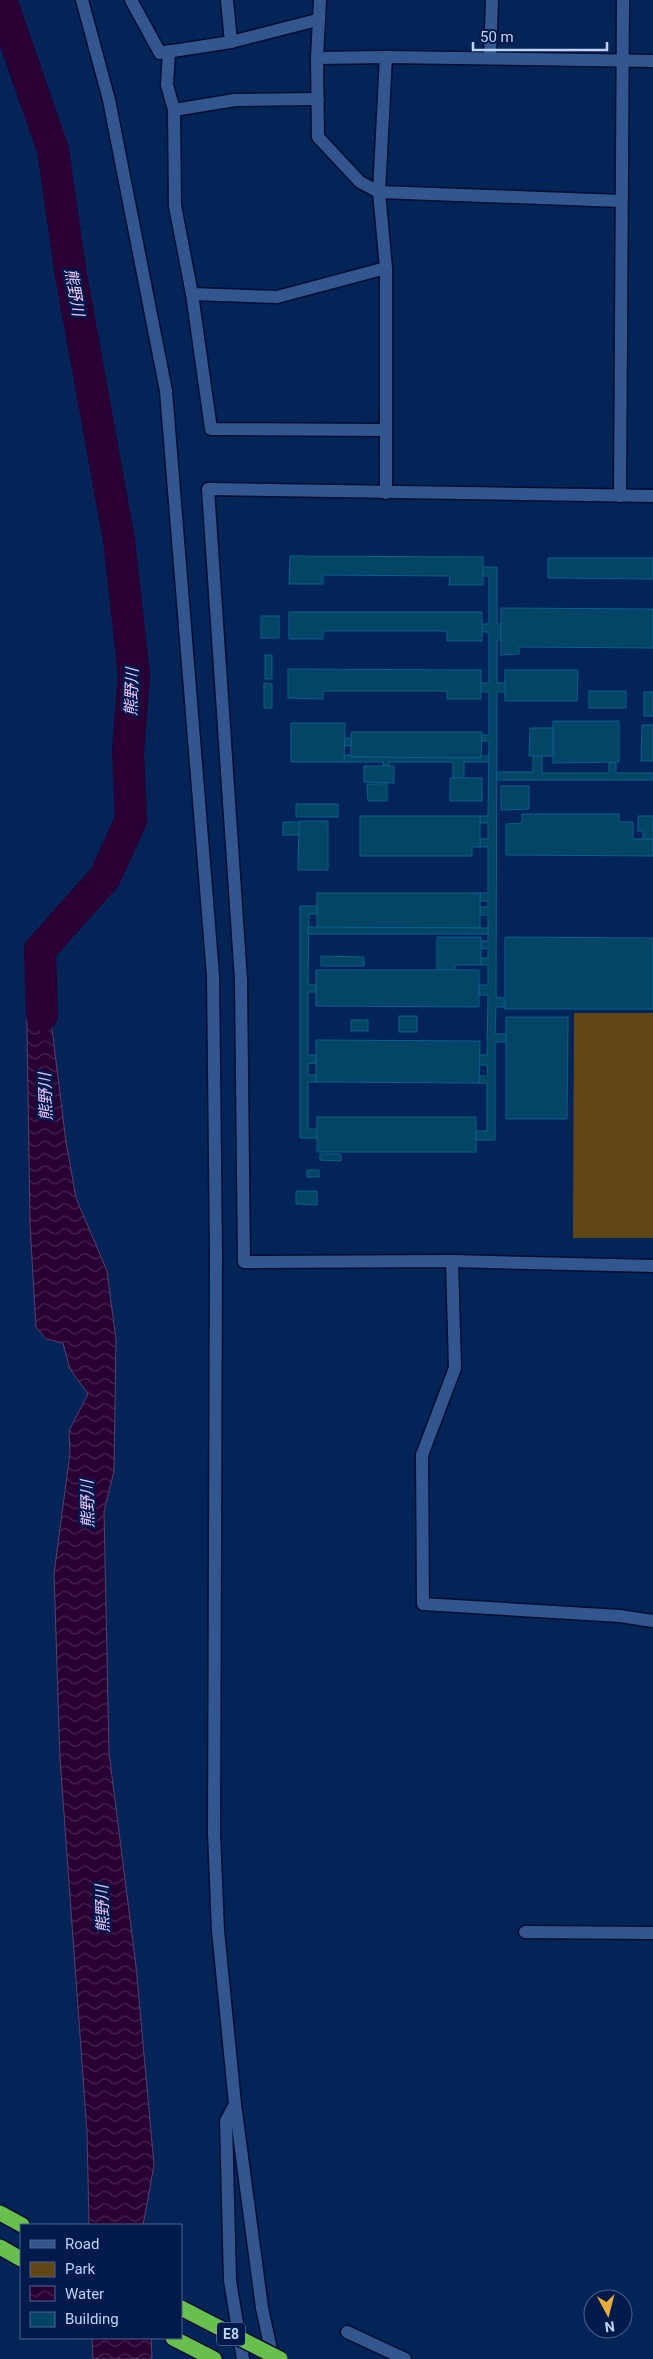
<svg xmlns="http://www.w3.org/2000/svg" width="653" height="2359" font-family="Roboto,'Noto Sans JP',sans-serif">
	<style>
		.green { fill: #624716 }
		.water { fill: url(#water-waves); stroke: #57406e }
		.lines { fill: none; stroke-linecap: round; stroke-linejoin: round }
		.river { stroke: #2a0034; stroke-width: 32 }
		.building { fill: #044464; stroke: #0b5f8a }
		.minor-casing { stroke: #000d32; stroke-width: 15 }
		.tertiary-casing { stroke: #000d32; stroke-width: 15 }
		.motorway-casing { stroke: #000d32; stroke-width: 18 }
		.minor { stroke: #32568d; stroke-width: 12 }
		.tertiary { stroke: #32568d; stroke-width: 12 }
		.motorway { stroke: #68bf4d; stroke-width: 15 }
		.motorway-bridge-casing { stroke: #000d32; stroke-width: 18; stroke-linecap: butt }
		.motorway-bridge { stroke: #68bf4d; stroke-width: 15 }
		.labels { text-anchor: middle; stroke-width: 5; stroke-linejoin: round; paint-order: stroke }
		.shield { fill: #001a4c; stroke: #869cc2; stroke-width: 1 }
		.shield-label { font-size: 14px; font-weight: bold; fill: #bfd4f4 }
		.water-label { font-size: 16px; font-style: italic; fill: #efc8f9; stroke: #001a4c }
	</style>
	<defs>
		<pattern id="water-waves" width="16" height="10" patternUnits="userSpaceOnUse" patternTransform="scale(1.25)"><rect width="16" height="10" fill="#2a0034"/><path d="M0 5q4-4 8 0t8 0" fill="none" stroke="#472452"/></pattern>
	</defs>
	<rect width="100%" height="100%" fill="#022457"/>
	<!-- green -->
	<polygon class="green" points="574,1013 653,1013 653,1238 573,1238"/>
	<!-- water -->
	<g class="water">
		<polygon points="26,962 45,972 66,1142 76,1198 107,1271 116,1340 114,1471 104,1511 109,1753 136,1966 154,2165 143,2225 89,2225 87,2132 60,1758 54,1574 70,1453 69,1431 88,1394 70,1369 63,1343 46,1339 36,1327 30,1224"/>
		<polygon points="92,2338 151,2338 152,2359 93,2359"/>
	</g>
	<g class="lines">
		<!-- river -->
		<polyline class="river" points="1,0 53,150 71,275 119,540 134,675 128,752 131,820 105,877 40,950 42,1015"/>
	</g>
	<!-- building -->
	<g class="building">
		<polygon points="290,556 483,557 483,585 449,585 450,576 323,575 323,584 289,584"/>
		<polygon points="548,558 653,558 653,579 548,578"/>
		<polygon points="483,567 497,567 497,624 501,624 501,640 497,640 497,683 505,683 506,692 497,692 496,997 504,998 504,1007 496,1007 495,1034 506,1034 506,1042 495,1042 495,1140 476,1140 476,1131 487,1131 487,1083 479,1083 480,1076 488,1076 487,1065 479,1065 480,1055 487,1055 488,995 479,995 479,985 488,985 488,965 481,965 481,958 488,958 488,948 481,949 481,941 488,941 488,915 480,915 480,907 488,907 488,901 480,901 480,893 488,893 488,847 480,847 480,839 488,839 488,823 480,823 480,816 488,816 489,741 481,741 481,735 489,735 489,692 481,692 481,683 489,683 489,632 482,632 482,624 489,624 489,576 483,576"/>
		<polygon points="501,608 653,609 653,648 519,647 519,654 501,655"/>
		<polygon points="289,612 482,612 482,641 447,641 447,631 323,631 323,639 289,639"/>
		<rect x="261" y="616" width="18" height="22"/>
		<rect x="265" y="655" width="7" height="24"/>
		<polygon points="288,669 481,670 481,699 447,699 447,691 323,691 323,699 288,698"/>
		<polygon points="505,670 578,670 577,701 505,701"/>
		<polygon points="264,683 272,684 272,708 264,708"/>
		<rect x="589" y="691" width="37" height="17"/>
		<rect x="644" y="692" width="9" height="24"/>
		<polygon points="553,721 619,721 619,762 553,763"/>
		<polygon points="291,723 345,723 344,762 291,762"/>
		<polygon points="642,725 653,725 653,761 641,761"/>
		<polygon points="530,728 553,728 553,756 529,756"/>
		<polygon points="351,732 482,732 481,758 351,757"/>
		<polygon points="345,738 351,738 351,745 345,746"/>
		<polygon points="345,755 351,755 351,757 481,758 481,756 489,756 489,762 464,762 464,778 453,778 453,762 389,762 389,766 383,766 383,762 344,762"/>
		<polygon points="533,756 542,756 542,773 609,773 609,763 616,763 616,773 653,773 653,780 497,780 497,772 533,772"/>
		<polygon points="364,766 394,766 394,783 364,782"/>
		<rect x="450" y="778" width="32" height="23"/>
		<polygon points="381,782 387,783 387,801 368,801 367,784 381,784"/>
		<polygon points="501,786 529,786 529,809 501,810"/>
		<rect x="296" y="804" width="42" height="13"/>
		<polygon points="522,814 619,814 619,822 633,822 633,839 653,839 653,856 506,855 506,824 522,823"/>
		<polygon points="360,816 480,816 480,847 472,847 472,856 360,856"/>
		<polygon points="638,816 653,816 653,839 643,839 643,831 638,831"/>
		<polygon points="299,821 328,821 328,870 298,870"/>
		<rect x="283" y="822" width="16" height="13"/>
		<rect x="317" y="893" width="163" height="35"/>
		<polygon points="300,906 317,906 317,914 309,914 308,985 316,985 316,992 308,992 308,1055 316,1055 316,1063 308,1064 308,1075 316,1075 316,1082 308,1082 308,1129 317,1129 317,1138 300,1138"/>
		<polygon points="308,927 488,928 488,934 308,934"/>
		<polygon points="437,937 481,937 481,965 455,965 455,970 437,970"/>
		<polygon points="505,937 653,938 653,1009 505,1009"/>
		<polygon points="321,956 364,957 364,966 321,966"/>
		<polygon points="316,970 479,970 479,1007 316,1006"/>
		<rect x="399" y="1016" width="18" height="16"/>
		<polygon points="506,1017 568,1017 567,1119 506,1119"/>
		<rect x="351" y="1020" width="17" height="11"/>
		<polygon points="316,1040 480,1041 479,1083 316,1082"/>
		<rect x="317" y="1117" width="159" height="35"/>
		<polygon points="320,1154 341,1154 341,1161 320,1160"/>
		<rect x="307" y="1170" width="12" height="7"/>
		<polygon points="296,1191 317,1191 317,1205 296,1204"/>
	</g>
	<g class="lines">
		<defs>
			<g id="minor">
				<polyline points="82,0 109,100 166,391 213,975 216,1254 214,1833 218,1930 235,2104 226,2121 230,2281 243,2359"/>
				<polyline points="131,0 160,53 231,42 317,20"/>
				<polyline points="227,0 231,42"/>
				<polyline points="320,0 317,58 318,137 360,182 379,192 621,201"/>
				<polyline points="169,51 167,85 174,110"/>
				<polyline points="318,99 235,100 174,110 175,206 192,294 211,429 386,430"/>
				<polyline points="192,294 277,297 386,268"/>
				<polyline points="386,493 386,268 379,192 386,57"/>
				<polyline points="620,496 623,0"/>
				<polyline points="653,496 208,489 241,980 244,1262 452,1261 653,1266"/>
				<polyline points="452,1261 455,1368 422,1455 423,1604 620,1616 653,1621"/>
				<polyline points="525,1932 653,1933"/>
				<polyline points="235,2104 262,2308 273,2359"/>
				<polyline points="347,2332 405,2359"/>
			</g>
			<g id="tertiary">
				<polyline points="317,58 386,57 653,61"/>
				<polyline points="490,58 492,0"/>
			</g>
			<g id="motorway">
				<polyline points="0,2213 22,2225"/>
				<polyline points="0,2247 21,2259"/>
				<polyline points="173,2338 214,2359"/>
			</g>
		</defs>
		<!-- minor casing -->
		<use href="#minor" class="minor-casing"/>
		<!-- tertiary casing -->
		<use href="#tertiary" class="tertiary-casing"/>
		<!-- motorway casing -->
		<use href="#motorway" class="motorway-casing"/>
		<!-- minor -->
		<use href="#minor" class="minor"/>
		<!-- tertiary -->
		<use href="#tertiary" class="tertiary"/>
		<!-- motorway -->
		<use href="#motorway" class="motorway"/>
		<defs>
			<polyline id="motorway-bridge" points="181,2308 280,2359"/>
		</defs>
		<!-- motorway-bridge casing -->
		<use href="#motorway-bridge" class="motorway-bridge-casing"/>
		<!-- motorway-bridge -->
		<use href="#motorway-bridge" class="motorway-bridge"/>
	</g>
	<g class="labels">
		<!-- shield labels -->
		<rect class="shield" x="217" y="2322.5" width="28" height="23" rx="4"/>
		<g class="shield-label">
			<text x="231" y="2339">E8</text>
		</g>
		<!-- water labels -->
		<g class="water-label">
			<text transform="translate(75 292) rotate(80)" y="6">熊野川</text>
			<text transform="translate(131 692) rotate(-88)" y="6">熊野川</text>
			<text transform="translate(45 1097) rotate(-92)" y="6">熊野川</text>
			<text transform="translate(87 1504) rotate(-91)" y="6">熊野川</text>
			<text transform="translate(102 1909) rotate(-92)" y="6">熊野川</text>
		</g>
	</g>
	<!-- legend -->
	<rect x="20" y="2224" width="162" height="115" fill="#001a4c" stroke="#4c648f"/>
	<rect x="30" y="2240" width="25" height="8" fill="#32568d" stroke="#4c648f"/>
	<text x="65" y="2249" font-size="15" fill="#bfd4f4">Road</text>
	<rect x="30" y="2262" width="25" height="15" fill="#624716" stroke="#4c648f"/>
	<text x="65" y="2274" font-size="15" fill="#bfd4f4">Park</text>
	<rect x="30" y="2286" width="25" height="15" fill="url(#water-waves)" stroke="#4c648f"/>
	<text x="65" y="2299" font-size="15" fill="#bfd4f4">Water</text>
	<rect x="30" y="2312" width="25" height="15" fill="#044464" stroke="#4c648f"/>
	<text x="65" y="2324" font-size="15" fill="#bfd4f4">Building</text>
	<!-- north arrow -->
	<g transform="translate(608 2314) rotate(173)"><circle r="24" fill="#001a4c" stroke="#4c648f"/>
	<path d="M0-4L9 19L0 12L-9 19Z" fill="#e8ab37"/>
	<text y="-8" font-size="14" font-weight="bold" text-anchor="middle" fill="#bfd4f4">N</text>
	</g>
	<!-- scale -->
	<path d="M473 42v8h134v-8" fill="none" stroke="#bfd4f4" stroke-width="2.5"/>
	<text x="480" y="42" font-size="15" fill="#bfd4f4" stroke="#001a4c" stroke-width="4" paint-order="stroke">50 m</text>
</svg>
